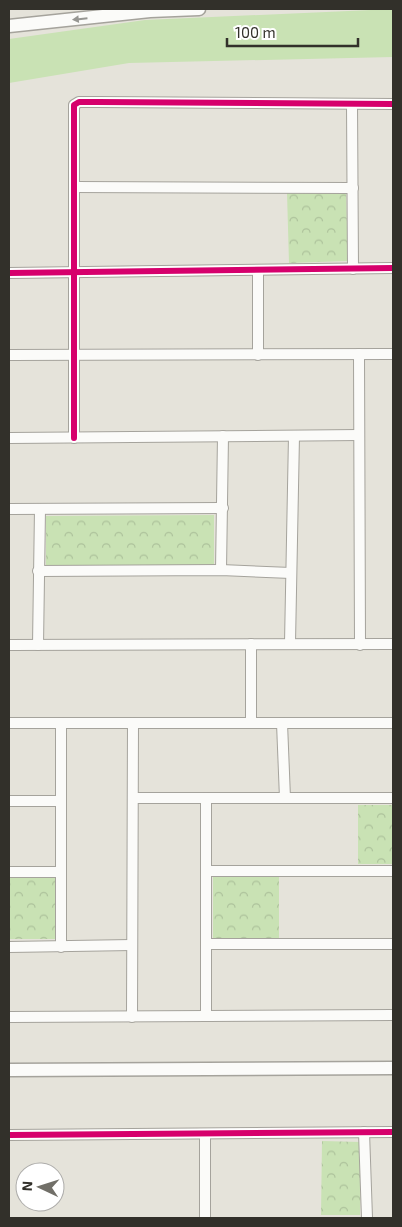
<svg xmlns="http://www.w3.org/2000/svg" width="402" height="1227" font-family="'Exo 2',sans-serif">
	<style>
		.grass { fill: #c9e2b4 }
		.forest { fill: url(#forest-crowns) }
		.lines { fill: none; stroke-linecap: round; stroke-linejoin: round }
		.minor-casing { stroke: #a5a39c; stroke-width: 12 }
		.tertiary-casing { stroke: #a5a39c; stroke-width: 15 }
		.minor { stroke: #fbfbf9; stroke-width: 10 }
		.tertiary { stroke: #fbfbf9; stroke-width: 12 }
		.cycleway-casing { stroke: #fff; stroke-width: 9 }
		.cycleway { stroke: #d6006c; stroke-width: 6 }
		.oneway { fill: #969692 }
	</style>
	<defs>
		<pattern id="forest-crowns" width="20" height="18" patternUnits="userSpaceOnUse" patternTransform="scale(1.25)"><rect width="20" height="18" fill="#c9e2b4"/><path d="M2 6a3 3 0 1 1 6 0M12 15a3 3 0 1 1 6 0" fill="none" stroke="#adc29b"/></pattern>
	</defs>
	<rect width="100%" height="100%" fill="#e5e3da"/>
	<!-- grass -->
	<polygon class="grass" points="393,9 393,57 129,63 9,83 9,39 145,20"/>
	<!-- forest -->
	<g class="forest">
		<polygon points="346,192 348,261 289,263 287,193"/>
		<polygon points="214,515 214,567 46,567 46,516"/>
		<rect x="358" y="805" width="35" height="59"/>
		<rect x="213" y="877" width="66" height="61"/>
		<rect x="9" y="878" width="50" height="61"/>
		<polygon points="322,1141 361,1142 360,1215 321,1215"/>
	</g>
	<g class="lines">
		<defs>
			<g id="minor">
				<polyline points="352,104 353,269"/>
				<polyline points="74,187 353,188"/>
				<polyline points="9,273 393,268"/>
				<polyline points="359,354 360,645"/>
				<polyline points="9,355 393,354"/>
				<polyline points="258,355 258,270"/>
				<polyline points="9,438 359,435"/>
				<polyline points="74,438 74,105 79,102 97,102 393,104"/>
				<polyline points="9,509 223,508"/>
				<polyline points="221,570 223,436"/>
				<polyline points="38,571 221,570 291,573"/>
				<polyline points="290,643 294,436"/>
				<polyline points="251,644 251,723"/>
				<polyline points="9,645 393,644"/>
				<polyline points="38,645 40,509"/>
				<polyline points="9,723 393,723"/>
				<polyline points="282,723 285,798"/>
				<polyline points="133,798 393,798"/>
				<polyline points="206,798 206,1016"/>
				<polyline points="9,801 61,801"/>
				<polyline points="206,871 393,871"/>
				<polyline points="9,872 61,872"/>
				<polyline points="206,944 393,944"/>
				<polyline points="9,947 132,945"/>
				<polyline points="61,947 61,723"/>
				<polyline points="9,1017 393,1015"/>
				<polyline points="132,1017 133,723"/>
				<polyline points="364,1132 367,1218"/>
				<polyline points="9,1135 393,1132"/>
				<polyline points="205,1135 205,1218"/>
			</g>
			<g id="tertiary">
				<polyline points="9,26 150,11 199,9"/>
				<polyline points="9,1070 393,1068"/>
			</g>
		</defs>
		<!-- minor casing -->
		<use href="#minor" class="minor-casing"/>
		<!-- tertiary casing -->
		<use href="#tertiary" class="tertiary-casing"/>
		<!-- minor -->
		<use href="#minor" class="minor"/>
		<!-- tertiary -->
		<use href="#tertiary" class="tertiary"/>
		<defs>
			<g id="cycleway">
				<polyline points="9,273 393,268"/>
				<polyline points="74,438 74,105 79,102 97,102 393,104"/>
				<polyline points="9,1135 393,1132"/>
			</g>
		</defs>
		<!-- cycleway casing -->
		<use href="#cycleway" class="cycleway-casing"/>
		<!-- cycleway -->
		<use href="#cycleway" class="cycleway"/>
	</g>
	<!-- one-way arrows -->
	<defs><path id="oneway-solid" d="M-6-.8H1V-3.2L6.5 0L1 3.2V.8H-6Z" transform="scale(1.25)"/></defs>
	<use class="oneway" href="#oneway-solid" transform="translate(80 19) rotate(174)"/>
	<!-- border -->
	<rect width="402" height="1227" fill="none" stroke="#32302a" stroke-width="20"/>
	<!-- north arrow -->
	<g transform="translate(40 1187) rotate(274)"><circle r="24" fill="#ffffff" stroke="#adacaa"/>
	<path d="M0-4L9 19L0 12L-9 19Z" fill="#716f68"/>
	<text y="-8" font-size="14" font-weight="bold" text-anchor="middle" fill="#32302a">N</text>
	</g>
	<!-- scale -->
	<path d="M227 38v8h131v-8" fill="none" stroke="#32302a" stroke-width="2.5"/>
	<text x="235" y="38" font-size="15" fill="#32302a" stroke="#ffffff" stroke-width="4" paint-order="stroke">100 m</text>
</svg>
